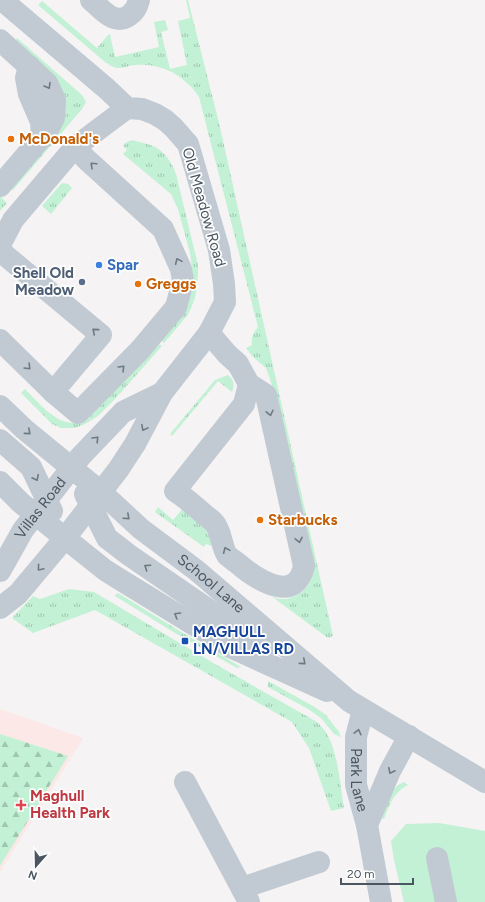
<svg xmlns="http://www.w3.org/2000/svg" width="485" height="902" font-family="Figtree,sans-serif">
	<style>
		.medical { fill: #fce8e6 }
		.grass { fill: url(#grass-tufts) }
		.forest { fill: url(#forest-firs) }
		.park { fill: #c3f1d5 }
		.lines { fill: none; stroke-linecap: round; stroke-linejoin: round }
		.minor { stroke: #c1cad2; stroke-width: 22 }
		.oneway { stroke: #6e7983 }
		.food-dot { fill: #e8710a; stroke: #fff; stroke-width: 1.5 }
		.shop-dot { fill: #3f7fe0; stroke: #fff; stroke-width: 1.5 }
		.service-dot { fill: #5c6f8a; stroke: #fff; stroke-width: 1.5 }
		.transit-dot { fill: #1a4fb4; stroke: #fff; stroke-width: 1.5 }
		.health-dot { fill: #e0444e; stroke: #fff; stroke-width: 1.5 }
		.labels { text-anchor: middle; stroke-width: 3.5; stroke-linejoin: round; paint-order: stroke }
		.food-label { font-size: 15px; font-weight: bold; fill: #c56008; stroke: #fff; text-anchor: start }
		.street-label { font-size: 15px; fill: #4a5661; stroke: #fff }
		.shop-label { font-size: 15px; font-weight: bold; fill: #366cbe; stroke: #fff; text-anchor: start }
		.service-label { font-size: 15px; font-weight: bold; fill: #4e5e75; stroke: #fff; text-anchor: end }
		.transit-label { font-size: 15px; font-weight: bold; fill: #164399; stroke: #fff; text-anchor: start }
		.health-label { font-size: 15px; font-weight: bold; fill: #be3a42; stroke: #fff; text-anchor: start }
	</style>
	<defs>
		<pattern id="grass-tufts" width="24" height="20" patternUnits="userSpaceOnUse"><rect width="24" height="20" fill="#c3f1d5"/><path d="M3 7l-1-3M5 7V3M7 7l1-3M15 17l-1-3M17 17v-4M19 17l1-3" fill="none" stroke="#a0c6b0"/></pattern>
		<pattern id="forest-firs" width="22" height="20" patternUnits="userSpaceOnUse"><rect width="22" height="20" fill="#c3f1d5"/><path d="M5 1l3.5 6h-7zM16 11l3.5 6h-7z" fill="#a0c6b0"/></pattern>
	</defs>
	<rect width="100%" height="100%" fill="#f5f3f3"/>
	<!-- medical -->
	<polygon class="medical" points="0,709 83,738 0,872"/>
	<!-- grass -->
	<g class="grass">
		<path d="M186 0H188L220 127 333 636 328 638 271 596C274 597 277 599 280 599 293 600 307 591 311 579 312 576 312 573 313 569L272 385 266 368 253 357 246 348 252 345C251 338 253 333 258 327L199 97C196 93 193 88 189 85 175 70 155 63 135 65 119 67 120 72 105 62L38 5 42 1 97 48 109 34 110 35 115 57 159 47 154 22 165 20 168 30 161 32 170 69 187 65 178 21 190 18Z"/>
		<polygon points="17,38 82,95 86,102 82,109 13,190 9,188 1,197 7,203 0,211 0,193 60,128 13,43"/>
		<path d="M133 140C140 143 148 143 155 147 165 152 172 163 176 174L198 265C198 282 197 299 188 314 181 324 172 333 164 343L160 340 192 280V267L190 253 178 209 171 194 123 154 127 150 123 146C126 142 128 141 133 140Z"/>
		<polygon points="63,183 68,184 72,188 51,214 42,206 61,184"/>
		<path d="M157 343 162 346 115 399 98 416 85 424 75 428H61L52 424 21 393 25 389C39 403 55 424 76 423 80 423 85 421 88 419Z"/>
		<path d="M228 375C234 380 235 385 232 392L218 381 172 436 170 434 215 380Z"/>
		<polygon points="185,506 202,523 215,547 206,544 204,547 155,512 158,507 173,520"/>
		<path d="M69 589 94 592 215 664 317 722C320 725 323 728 325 731 338 750 340 785 344 808L331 811 309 748 292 722 95 610 33 633 12 618 33 596 40 599Z"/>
		<polygon points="118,593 178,630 241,667 237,668 175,633 115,596"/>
		<polygon points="268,681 313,706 325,714 339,732 341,737 334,734 321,718 308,709 268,687"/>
		<path d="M404 782 408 785C393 793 390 804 384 819L381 818 393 790 398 785Z"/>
	</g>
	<!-- forest -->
	<polygon class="forest" points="0,734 68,756 0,866"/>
	<!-- park -->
	<polygon class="park" points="439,823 485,831 485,902 404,902 394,860 391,841 406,824"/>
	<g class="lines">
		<!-- minor -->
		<g class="minor">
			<path d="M91 0C97 5 103 12 110 16 124 24 136 13 139 0"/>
			<polyline points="0,40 47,83 55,100 54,118 47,131 0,186"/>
			<polyline points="29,66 26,78 29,94 41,122 42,138"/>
			<polyline points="0,245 13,220 75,147 127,108"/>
			<polyline points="0,251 101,335 53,392"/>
			<path d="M209 333 227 354 238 364 249 384 244 404 175 491C186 498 196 507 206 516 209 518 213 521 215 524 221 531 222 548 227 555 231 559 238 563 242 567 261 582 296 603 304 566L266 395 249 384"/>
			<polyline points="0,340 53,392 78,413 140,350 176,307 183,281 181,269 163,229 86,159 75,147"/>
			<path id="s1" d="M0 406 24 429 101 492 141 529 196 570 349 701 485 782"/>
			<polyline points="0,440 31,467 52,511"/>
			<polyline points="0,482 21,503 105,570 116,577 230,647 327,691"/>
			<polyline points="85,494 107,538 129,555 215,614 265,654"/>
			<path id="s2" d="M0 571 23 530 80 457 123 412 162 393"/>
			<polyline points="0,608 18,594 65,538 118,470 135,444 162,393 209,333 225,302 224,284 219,250 188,144 173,127 165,120 155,114 142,109 127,108 107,89 2,0"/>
			<path id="s3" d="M363 710 356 737V785L367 825 381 902"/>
			<polyline points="185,782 249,902"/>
			<polyline points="367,825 390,771 409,736"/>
			<polyline points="437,858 446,902"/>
			<polyline points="242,888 319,862"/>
		</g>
	</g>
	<!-- one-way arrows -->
	<defs><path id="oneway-chevron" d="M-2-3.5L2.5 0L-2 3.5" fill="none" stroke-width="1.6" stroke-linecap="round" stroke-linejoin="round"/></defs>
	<g class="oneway">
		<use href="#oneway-chevron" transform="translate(48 86) rotate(59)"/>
		<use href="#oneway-chevron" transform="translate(93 165) rotate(-137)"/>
		<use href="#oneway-chevron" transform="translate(178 261) rotate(-114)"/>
		<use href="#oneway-chevron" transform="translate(95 331) rotate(-140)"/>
		<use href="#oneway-chevron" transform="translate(28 367) rotate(45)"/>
		<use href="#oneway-chevron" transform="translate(122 368) rotate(-45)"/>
		<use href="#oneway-chevron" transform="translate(270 413) rotate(77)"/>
		<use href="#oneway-chevron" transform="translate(144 428) rotate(118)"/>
		<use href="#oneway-chevron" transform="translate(28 432) rotate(41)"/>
		<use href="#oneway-chevron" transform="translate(96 439) rotate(-47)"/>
		<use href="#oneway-chevron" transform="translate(36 478) rotate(64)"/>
		<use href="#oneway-chevron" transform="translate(127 517) rotate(42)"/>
		<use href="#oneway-chevron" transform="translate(299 540) rotate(78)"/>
		<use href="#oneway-chevron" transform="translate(226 550) rotate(-114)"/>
		<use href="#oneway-chevron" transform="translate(147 567) rotate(-146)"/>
		<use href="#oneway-chevron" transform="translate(40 568) rotate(130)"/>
		<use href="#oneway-chevron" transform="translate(177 615) rotate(-149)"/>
		<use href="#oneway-chevron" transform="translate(303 662) rotate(41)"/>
		<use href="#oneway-chevron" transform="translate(358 732) rotate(-76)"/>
		<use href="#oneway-chevron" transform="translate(391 771) rotate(116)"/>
	</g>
	<!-- markers -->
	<g class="food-dot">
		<circle cx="11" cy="139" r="4"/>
		<circle cx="138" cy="284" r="4"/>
		<circle cx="260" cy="520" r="4"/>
	</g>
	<circle class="shop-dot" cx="99" cy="265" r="4"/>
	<circle class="service-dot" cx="82" cy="282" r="4"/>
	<rect class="transit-dot" x="181" y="637" width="8" height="8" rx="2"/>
	<path class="health-dot" d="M19 799h4v4h4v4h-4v4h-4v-4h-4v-4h4z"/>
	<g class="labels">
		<!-- food labels -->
		<g class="food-label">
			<text x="19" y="144">McDonald's</text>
			<text x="146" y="289">Greggs</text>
			<text x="268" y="525">Starbucks</text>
		</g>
		<!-- street labels -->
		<g class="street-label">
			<text transform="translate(204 207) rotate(74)" y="5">Old Meadow Road</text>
			<text dy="5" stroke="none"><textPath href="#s2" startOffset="75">Villas Road</textPath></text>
			<text dy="5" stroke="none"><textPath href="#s1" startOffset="276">School Lane</textPath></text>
			<text dy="5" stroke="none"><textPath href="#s3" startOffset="71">Park Lane</textPath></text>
		</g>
		<!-- shop labels -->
		<g class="shop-label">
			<text x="107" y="270">Spar</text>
		</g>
		<!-- service labels -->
		<g class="service-label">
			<text x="74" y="278">Shell Old<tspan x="74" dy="17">Meadow</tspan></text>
		</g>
		<!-- transit labels -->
		<g class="transit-label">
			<text x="193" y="637">MAGHULL<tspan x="193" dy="17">LN/VILLAS RD</tspan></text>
		</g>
		<!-- health labels -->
		<g class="health-label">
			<text x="30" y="801">Maghull<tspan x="30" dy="17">Health Park</tspan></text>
		</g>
	</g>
	<!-- north arrow -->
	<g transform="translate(36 866) rotate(200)" stroke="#ffffff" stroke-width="3" paint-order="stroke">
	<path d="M0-3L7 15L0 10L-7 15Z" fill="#4a5661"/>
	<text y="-6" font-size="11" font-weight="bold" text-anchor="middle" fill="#4a5661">N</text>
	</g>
	<!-- scale -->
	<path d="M341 878v6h72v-6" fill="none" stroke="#4a5661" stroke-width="2"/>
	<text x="347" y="878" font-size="12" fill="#4a5661" stroke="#ffffff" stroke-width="3" paint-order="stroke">20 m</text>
</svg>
